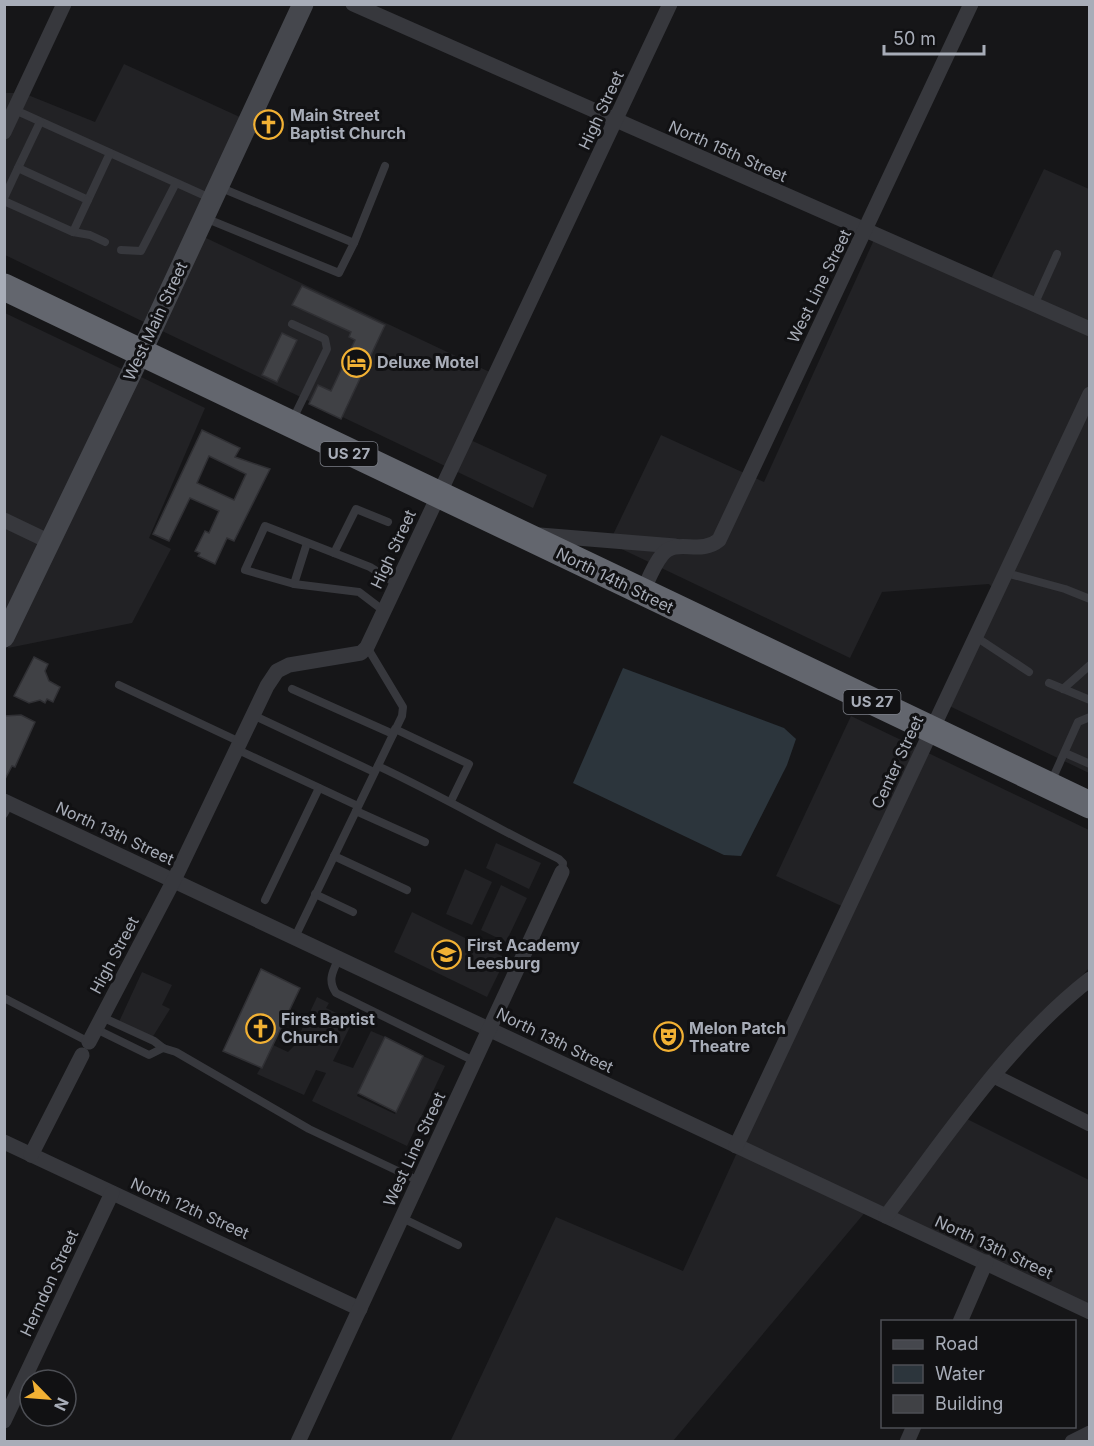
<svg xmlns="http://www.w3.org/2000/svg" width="1094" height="1446" font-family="Inter,sans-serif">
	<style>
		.built { fill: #222225 }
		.water { fill: #2c353c }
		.building { fill: #404145; stroke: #303034; stroke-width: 1.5; fill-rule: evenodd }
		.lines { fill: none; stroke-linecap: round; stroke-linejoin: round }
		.lane { stroke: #37383d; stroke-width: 8 }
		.street { stroke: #37383d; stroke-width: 15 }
		.secondary { stroke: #45474d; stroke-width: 21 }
		.highway { stroke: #63666e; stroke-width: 27 }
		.labels { text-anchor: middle; stroke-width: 6; stroke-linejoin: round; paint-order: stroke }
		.shield { fill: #111113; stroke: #7b7e86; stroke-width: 1.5 }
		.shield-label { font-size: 15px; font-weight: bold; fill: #a8adb8 }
		.street-label { font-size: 16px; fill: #a8adb8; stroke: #111113 }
		.poi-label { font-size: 16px; font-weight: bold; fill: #a8adb8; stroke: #111113; text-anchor: start }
	</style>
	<rect width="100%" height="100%" fill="#161618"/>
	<!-- built -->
	<g class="built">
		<polygon points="124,64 242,118 146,323 5,255 4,93 23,93 95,122"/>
		<polygon points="1044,169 1089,189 1089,773 939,701 992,587 989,584 882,592 850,658 609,543 661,435 764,482 878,231 990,281"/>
		<polygon points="204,237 496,375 466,438 547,475 533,508 160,330"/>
		<polygon points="5,313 124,370 5,618"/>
		<polygon points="139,376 205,408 149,538 171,549 132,623 8,648"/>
		<polygon points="851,716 1089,830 1089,968 957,1114 1089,1180 1089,1313 867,1210 673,1441 450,1442 556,1217 683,1271 848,909 776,876"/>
		<polygon points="496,843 541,863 529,889 486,868"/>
		<polygon points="465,869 492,882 472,925 446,914"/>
		<polygon points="501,885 527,898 506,942 481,930"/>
		<polygon points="412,912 506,958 487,997 394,952"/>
		<polygon points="142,972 172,985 162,1005 170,1009 152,1038 118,1024"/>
		<polygon points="317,997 329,1003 326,1008 353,1021 333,1061 353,1068 371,1031 385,1037 357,1096 395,1114 423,1056 445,1066 407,1146 312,1101 326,1073 316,1070 304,1095 257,1074 273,1045 288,1052 294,1046"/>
	</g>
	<!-- water -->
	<polygon class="water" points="623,668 784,728 796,739 787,765 741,856 724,855 573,783"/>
	<!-- building -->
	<g class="building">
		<polygon points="302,286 385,325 341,419 309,404 318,385 331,391 355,340 349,337 351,332 292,305"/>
		<polygon points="282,333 297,340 277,382 262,375"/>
		<path d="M202 430 240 448 235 457 270 469 234 541 227 538 215 564 198 556 200 553 195 551 205 531 209 533 219 511 190 498 169 541 153 534ZM209 456 246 474 234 500 197 483Z"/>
		<polygon points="34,657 48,664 45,671 49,681 60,687 53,702 47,699 45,703 40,700 29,703 14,696"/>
		<polygon points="21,715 35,722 15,767 12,766 4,781 4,716"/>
		<polygon points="261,969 300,988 262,1068 223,1051"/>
		<polygon points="385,1037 423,1056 396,1112 358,1093"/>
	</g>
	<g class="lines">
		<!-- lane -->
		<g class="lane">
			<polyline points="15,110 210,198"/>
			<polyline points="40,122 18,168 88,200 110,153"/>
			<polyline points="4,198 18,168"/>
			<polyline points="4,201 73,232 90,235 105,242"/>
			<polyline points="205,218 339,273 354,243 219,187"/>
			<polyline points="73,232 88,200"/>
			<polyline points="354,243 385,166"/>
			<polyline points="121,250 141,251 176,183"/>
			<polyline points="1034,305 1057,254"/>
			<polyline points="292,324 325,339 327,349 293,419"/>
			<polyline points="334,553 356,509 388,522"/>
			<polyline points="1006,573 1065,589 1090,599"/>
			<polyline points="294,584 307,543"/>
			<polyline points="384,611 359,592 294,584 245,570 265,526 370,567 397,584"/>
			<polyline points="976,637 1029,672"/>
			<polyline points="1049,683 1090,700"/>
			<polyline points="119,685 240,742"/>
			<polyline points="292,689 393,734"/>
			<polyline points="1063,689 1090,665"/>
			<polyline points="253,715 374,772"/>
			<polyline points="395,729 469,764 451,801"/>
			<polyline points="236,749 358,806"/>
			<polyline points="1065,753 1090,764"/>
			<path d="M378 766C440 795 498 829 559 859L563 863 562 872"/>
			<polyline points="1051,782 1078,722 1090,717"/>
			<polyline points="356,811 425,842"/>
			<polyline points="4,814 10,803"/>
			<polyline points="334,856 407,890"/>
			<polyline points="315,894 353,912"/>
			<polyline points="265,900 319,788"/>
			<polyline points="295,937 402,716 403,707 367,647"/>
			<path d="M339 958C333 971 327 980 336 993L474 1061"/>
			<polyline points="4,998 89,1042"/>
			<polyline points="102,1017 154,1041 163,1048 176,1052 309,1129 419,1181"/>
			<polyline points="96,1029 149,1055 163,1048"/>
			<polyline points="402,1218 458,1245"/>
		</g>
		<!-- street -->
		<g class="street">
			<polyline points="353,4 1090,329"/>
			<polyline points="4,132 64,4"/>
			<polyline points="4,520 50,542"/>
			<polyline points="540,535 675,546"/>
			<path d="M642 593C648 581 653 566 662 555 676 537 700 556 719 540L971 4"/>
			<polyline points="4,801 1090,1312"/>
			<polyline points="89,1042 174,880 267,686 277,671 289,665 361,653 367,647 670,4"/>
			<polyline points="994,1076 1090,1124"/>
			<polyline points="4,1142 360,1309"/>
			<polyline points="736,1146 1090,394"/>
			<polyline points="31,1155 82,1055"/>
			<path d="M886 1216C948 1135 1008 1043 1090 979"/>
			<polyline points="960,1322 986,1262"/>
			<polyline points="4,1421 112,1193"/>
			<polyline points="298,1442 562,872"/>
			<polyline points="907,1442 914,1426"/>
			<polyline points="1072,1442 1090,1433"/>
		</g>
		<!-- secondary -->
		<polyline class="secondary" points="4,637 141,353 303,4"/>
		<!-- highway -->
		<polyline class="highway" points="4,287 1090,805"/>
	</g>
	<!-- icons -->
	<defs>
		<symbol id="church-ring" viewBox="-11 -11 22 22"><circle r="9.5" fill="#111113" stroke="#f2b134" stroke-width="1.5"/><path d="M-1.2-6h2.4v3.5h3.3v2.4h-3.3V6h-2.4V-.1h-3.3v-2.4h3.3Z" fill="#f2b134"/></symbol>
		<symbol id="hotel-ring" viewBox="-11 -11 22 22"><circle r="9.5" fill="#111113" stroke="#f2b134" stroke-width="1.5"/><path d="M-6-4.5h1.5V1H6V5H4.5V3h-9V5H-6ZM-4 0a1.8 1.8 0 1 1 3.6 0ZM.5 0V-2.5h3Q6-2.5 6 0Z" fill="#f2b134"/></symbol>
		<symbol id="school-ring" viewBox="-11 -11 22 22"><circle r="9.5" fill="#111113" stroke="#f2b134" stroke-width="1.5"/><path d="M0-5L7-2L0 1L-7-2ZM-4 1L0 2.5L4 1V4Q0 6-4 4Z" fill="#f2b134"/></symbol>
		<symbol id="theatre-ring" viewBox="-11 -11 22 22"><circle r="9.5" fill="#111113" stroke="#f2b134" stroke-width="1.5"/><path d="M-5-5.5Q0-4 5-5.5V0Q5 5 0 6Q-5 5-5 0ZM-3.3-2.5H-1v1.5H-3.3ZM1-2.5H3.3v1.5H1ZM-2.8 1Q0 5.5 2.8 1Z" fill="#f2b134"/></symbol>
	</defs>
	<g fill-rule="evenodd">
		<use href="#church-ring" x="252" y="108" width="33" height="33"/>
		<use href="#hotel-ring" x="340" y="346" width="33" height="33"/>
		<use href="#school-ring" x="430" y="938" width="33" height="33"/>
		<use href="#church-ring" x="244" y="1012" width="33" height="33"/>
		<use href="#theatre-ring" x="652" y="1020" width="33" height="33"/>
	</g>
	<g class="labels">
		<!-- shield labels -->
		<g class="shield">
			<rect x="320.5" y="442" width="57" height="24" rx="4.5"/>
			<rect x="843.5" y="690" width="57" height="24" rx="4.5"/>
		</g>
		<g class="shield-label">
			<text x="349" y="459">US 27</text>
			<text x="872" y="707">US 27</text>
		</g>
		<!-- street labels -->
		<g class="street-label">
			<text transform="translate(601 110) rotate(-65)" y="6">High Street</text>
			<text transform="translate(728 151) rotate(24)" y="6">North 15th Street</text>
			<text transform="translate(819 286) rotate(-64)" y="6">West Line Street</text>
			<text transform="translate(155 321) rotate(-65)" y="6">West Main Street</text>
			<text transform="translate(393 549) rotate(-65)" y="6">High Street</text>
			<text transform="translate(615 580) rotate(26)" y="6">North 14th Street</text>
			<text transform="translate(897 762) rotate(-65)" y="6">Center Street</text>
			<text transform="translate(115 833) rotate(25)" y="6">North 13th Street</text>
			<text transform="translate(114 955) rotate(-62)" y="6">High Street</text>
			<text transform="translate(555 1040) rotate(26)" y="6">North 13th Street</text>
			<text transform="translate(414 1149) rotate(-65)" y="6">West Line Street</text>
			<text transform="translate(190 1208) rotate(24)" y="6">North 12th Street</text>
			<text transform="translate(994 1247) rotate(25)" y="6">North 13th Street</text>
			<text transform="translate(49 1283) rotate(-65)" y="6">Herndon Street</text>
		</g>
		<!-- poi labels -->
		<g class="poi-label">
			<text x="290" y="121">Main Street<tspan x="290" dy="18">Baptist Church</tspan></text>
			<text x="377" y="368">Deluxe Motel</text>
			<text x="467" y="951">First Academy<tspan x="467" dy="18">Leesburg</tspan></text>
			<text x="281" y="1025">First Baptist<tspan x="281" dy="18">Church</tspan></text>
			<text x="689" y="1034">Melon Patch<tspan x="689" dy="18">Theatre</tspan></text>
		</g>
	</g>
	<!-- border -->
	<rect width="1094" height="1446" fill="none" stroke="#a8adb8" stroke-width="12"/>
	<!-- legend -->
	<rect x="881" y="1320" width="195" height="108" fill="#111113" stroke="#4d4f55" stroke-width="1.5"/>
	<rect x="893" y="1340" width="30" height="9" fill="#45474d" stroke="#4d4f55" stroke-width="1.5"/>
	<text x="935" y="1350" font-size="18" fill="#a8adb8">Road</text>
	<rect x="893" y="1365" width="30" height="18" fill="#2c353c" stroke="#4d4f55" stroke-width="1.5"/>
	<text x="935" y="1380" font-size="18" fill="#a8adb8">Water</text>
	<rect x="893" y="1395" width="30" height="18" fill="#404145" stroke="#4d4f55" stroke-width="1.5"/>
	<text x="935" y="1410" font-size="18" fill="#a8adb8">Building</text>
	<!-- north arrow -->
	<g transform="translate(48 1398) rotate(115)"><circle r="28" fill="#111113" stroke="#4d4f55" stroke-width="1.5"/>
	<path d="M0-4.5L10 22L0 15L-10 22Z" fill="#f2b134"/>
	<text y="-9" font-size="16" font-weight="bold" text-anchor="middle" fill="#a8adb8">N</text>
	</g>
	<!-- scale -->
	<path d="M884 45v9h100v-9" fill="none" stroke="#a8adb8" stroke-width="3"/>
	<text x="893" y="45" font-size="18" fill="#a8adb8" stroke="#111113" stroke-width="4.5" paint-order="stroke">50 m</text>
</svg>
